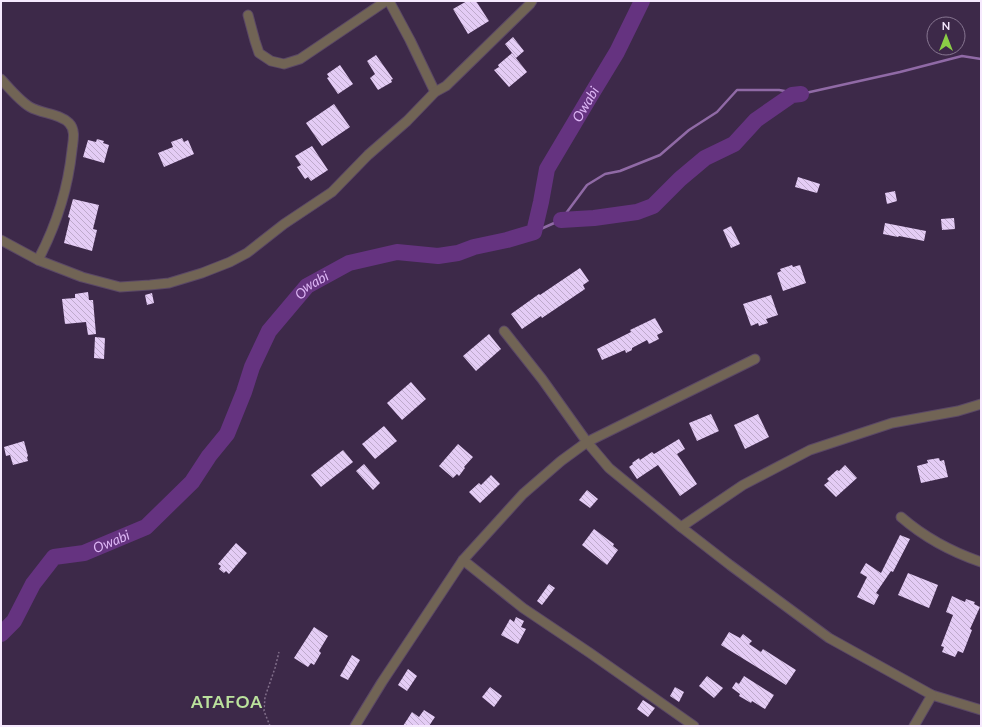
<svg xmlns="http://www.w3.org/2000/svg" width="982" height="727" font-family="Lato,sans-serif">
	<style>
		.lines { fill: none; stroke-linecap: round; stroke-linejoin: round }
		.stream { stroke: #906aa6; stroke-width: 2.5 }
		.river { stroke: #653380; stroke-width: 16 }
		.building { fill: url(#building-back-hatch) }
		.street-casing { stroke: #5b4866; stroke-width: 11 }
		.path { stroke: #806e8a; stroke-width: 1.5; stroke-dasharray: 2 2; stroke-linecap: butt }
		.street { stroke: #716455; stroke-width: 9 }
		.labels { text-anchor: middle; stroke-width: 4; stroke-linejoin: round; paint-order: stroke }
		.water-label { font-size: 14px; font-style: italic; fill: #dcb5f4; stroke: #3d2949 }
		.district-label { font-size: 17px; font-weight: bold; letter-spacing: 1px; fill: #bbe19d; stroke: #3d2949 }
	</style>
	<defs>
		<pattern id="building-back-hatch" width="6" height="6" patternUnits="userSpaceOnUse"><rect width="6" height="6" fill="#e4ccf5"/><path d="M-1 5l2 2M0 0l6 6M5-1l2 2" fill="none" stroke="#beaacb"/></pattern>
	</defs>
	<rect width="100%" height="100%" fill="#3d2949"/>
	<g class="lines">
		<!-- stream -->
		<polyline class="stream" points="534,232 561,220 587,185 605,174 620,171 660,155 689,130 717,112 737,90 779,90 801,94 900,72 962,56 981,59"/>
		<!-- river -->
		<g class="river">
			<polyline points="561,220 594,218 637,212 653,206 680,179 705,158 734,144 756,120 792,95 801,94"/>
			<path id="s1" d="M1 634 14 621 33 584 54 557 84 553 146 527 192 482 209 456 227 434 244 392 252 367 269 331 307 286 349 263 397 252 438 256 458 253 474 247 507 240 534 232 541 202 547 169 591 95 617 52 642 1"/>
		</g>
	</g>
	<!-- building -->
	<g class="building">
		<polygon points="467,1 476,1 489,21 468,34 453,9"/>
		<polygon points="513,37 524,51 516,58 505,44"/>
		<polygon points="512,53 527,72 509,87 494,70 499,67 498,65"/>
		<polygon points="376,55 393,79 391,80 392,82 378,90 370,78 375,74 367,61"/>
		<polygon points="340,65 353,84 338,94 327,78 329,77 327,74"/>
		<polygon points="334,104 350,127 322,146 306,123"/>
		<polygon points="182,138 184,142 188,140 194,154 164,167 158,153 173,147 171,142"/>
		<polygon points="97,139 104,141 103,143 109,145 104,163 83,157 88,140 96,142"/>
		<polygon points="312,146 328,170 311,181 308,177 305,179 297,167 301,165 295,156"/>
		<polygon points="798,177 820,184 817,193 795,187"/>
		<polygon points="895,191 897,201 887,204 885,193"/>
		<polygon points="73,199 99,205 93,229 97,230 92,251 64,243 70,218 68,217"/>
		<polygon points="954,218 955,229 942,230 941,219"/>
		<polygon points="885,223 926,231 924,241 899,236 898,237 883,234"/>
		<polygon points="731,226 740,244 731,248 723,230"/>
		<polygon points="792,265 793,267 800,265 806,283 783,291 777,273 781,271 780,269"/>
		<polygon points="580,268 589,281 583,285 585,289 542,318 541,316 522,329 511,314 539,294 540,295"/>
		<polygon points="88,292 89,300 93,300 96,334 88,335 86,322 65,324 62,299 75,298 75,294"/>
		<polygon points="152,293 154,303 147,305 145,295"/>
		<polygon points="771,295 778,315 766,319 768,323 759,326 758,323 751,326 743,304"/>
		<polygon points="655,318 663,332 657,335 659,339 649,344 647,340 632,348 632,350 626,353 625,350 602,360 597,349 631,332 630,330"/>
		<polygon points="489,334 501,349 476,371 463,356"/>
		<polygon points="95,337 105,338 104,359 94,358"/>
		<polygon points="411,382 426,399 402,420 387,403"/>
		<polygon points="711,414 719,431 697,441 689,423"/>
		<polygon points="758,414 769,437 745,449 734,425"/>
		<polygon points="384,426 397,441 375,459 362,444"/>
		<polygon points="679,439 685,449 677,454 697,484 680,496 658,465 637,479 629,467 633,464 632,463 639,458 640,460 652,452 654,454"/>
		<polygon points="24,441 28,456 27,457 28,461 13,465 10,455 6,456 4,447"/>
		<polygon points="458,444 473,457 464,467 465,468 459,476 457,474 453,478 439,466"/>
		<polygon points="343,450 353,462 321,487 311,475"/>
		<polygon points="939,458 940,461 944,460 948,477 921,483 917,466 928,463 927,460"/>
		<polygon points="364,464 380,483 373,490 356,471"/>
		<polygon points="845,465 857,478 836,497 824,485 829,481 827,479 837,470 839,471"/>
		<polygon points="491,475 500,484 480,503 469,492 479,483 481,485"/>
		<polygon points="587,490 598,499 590,508 579,500"/>
		<polygon points="594,529 614,544 613,546 618,550 607,565 582,545"/>
		<polygon points="900,535 910,539 893,572 891,571 876,593 879,595 874,605 857,597 867,577 860,573 866,563 881,573"/>
		<polygon points="236,543 247,553 229,574 226,571 224,573 219,569 221,566 218,564"/>
		<polygon points="908,573 938,585 929,608 898,595"/>
		<polygon points="549,584 555,588 542,605 537,601"/>
		<polygon points="952,596 965,602 966,599 975,602 974,604 980,607 970,629 972,630 963,653 958,651 955,657 942,652 944,647 941,646 953,615 946,612"/>
		<polygon points="516,617 524,621 521,627 526,629 518,644 501,635 510,619 514,622"/>
		<polygon points="314,627 328,636 319,651 321,653 314,665 311,663 308,667 294,658"/>
		<polygon points="729,632 740,638 743,634 752,641 749,644 761,652 763,649 796,670 786,685 721,645"/>
		<polygon points="352,655 360,660 348,680 340,676"/>
		<polygon points="408,669 417,676 407,691 398,685"/>
		<polygon points="707,676 723,688 714,698 699,686"/>
		<polygon points="744,676 774,695 765,709 752,701 751,703 739,696 740,694 732,688 736,682 739,684"/>
		<polygon points="490,687 502,696 494,707 482,697"/>
		<polygon points="675,687 684,692 679,702 670,696"/>
		<polygon points="643,700 655,708 648,717 637,709"/>
		<polygon points="424,710 435,717 429,726 403,726 412,712 419,717"/>
	</g>
	<g class="lines">
		<defs>
			<g id="street">
				<polyline points="389,1 410,40 435,92"/>
				<polyline points="248,15 255,41 259,53 271,61 284,64 300,59 386,1"/>
				<path d="M1 79C8 87 20 101 30 107 42 114 59 113 69 123 76 130 73 141 72 150 68 188 56 226 38 260"/>
				<polyline points="1,240 38,260 82,277 120,287 150,285 169,283 202,273 230,262 247,253 284,224 332,192 368,155 407,121 435,92 446,86 530,4 532,1"/>
				<polyline points="504,331 542,379 587,442 609,468 681,527 730,565 829,638 932,695 981,710"/>
				<path d="M901 517C924 537 952 552 981 562"/>
				<polyline points="681,527 743,485 810,450 892,423 958,411 981,404"/>
				<polyline points="463,560 523,608 590,653 694,726"/>
				<polyline points="355,726 382,682 463,560 523,494 561,461 587,442 755,359"/>
				<polyline points="914,726 932,695"/>
			</g>
		</defs>
		<!-- street casing -->
		<use href="#street" class="street-casing"/>
		<!-- path -->
		<polyline class="path" points="270,726 264,711 265,697 275,668 279,652"/>
		<!-- street -->
		<use href="#street" class="street"/>
	</g>
	<g class="labels">
		<!-- water labels -->
		<g class="water-label">
			<text dy="5" stroke="none"><textPath href="#s1" startOffset="863">Owabi</textPath></text>
			<text dy="5" stroke="none"><textPath href="#s1" startOffset="490">Owabi</textPath></text>
			<text dy="5" stroke="none"><textPath href="#s1" startOffset="154">Owabi</textPath></text>
		</g>
		<!-- district labels -->
		<g class="district-label">
			<text x="227" y="708">ATAFOA</text>
		</g>
	</g>
	<!-- border -->
	<rect width="982" height="727" fill="none" stroke="#f6e9fe" stroke-width="4"/>
	<!-- north arrow -->
	<g transform="translate(946 36)"><circle r="19" fill="#3d2949" stroke="#877691"/>
	<path d="M0-3L7 15L0 10L-7 15Z" fill="#8bce46"/>
	<text y="-6" font-size="11" font-weight="bold" text-anchor="middle" fill="#f6e9fe">N</text>
	</g>
</svg>
